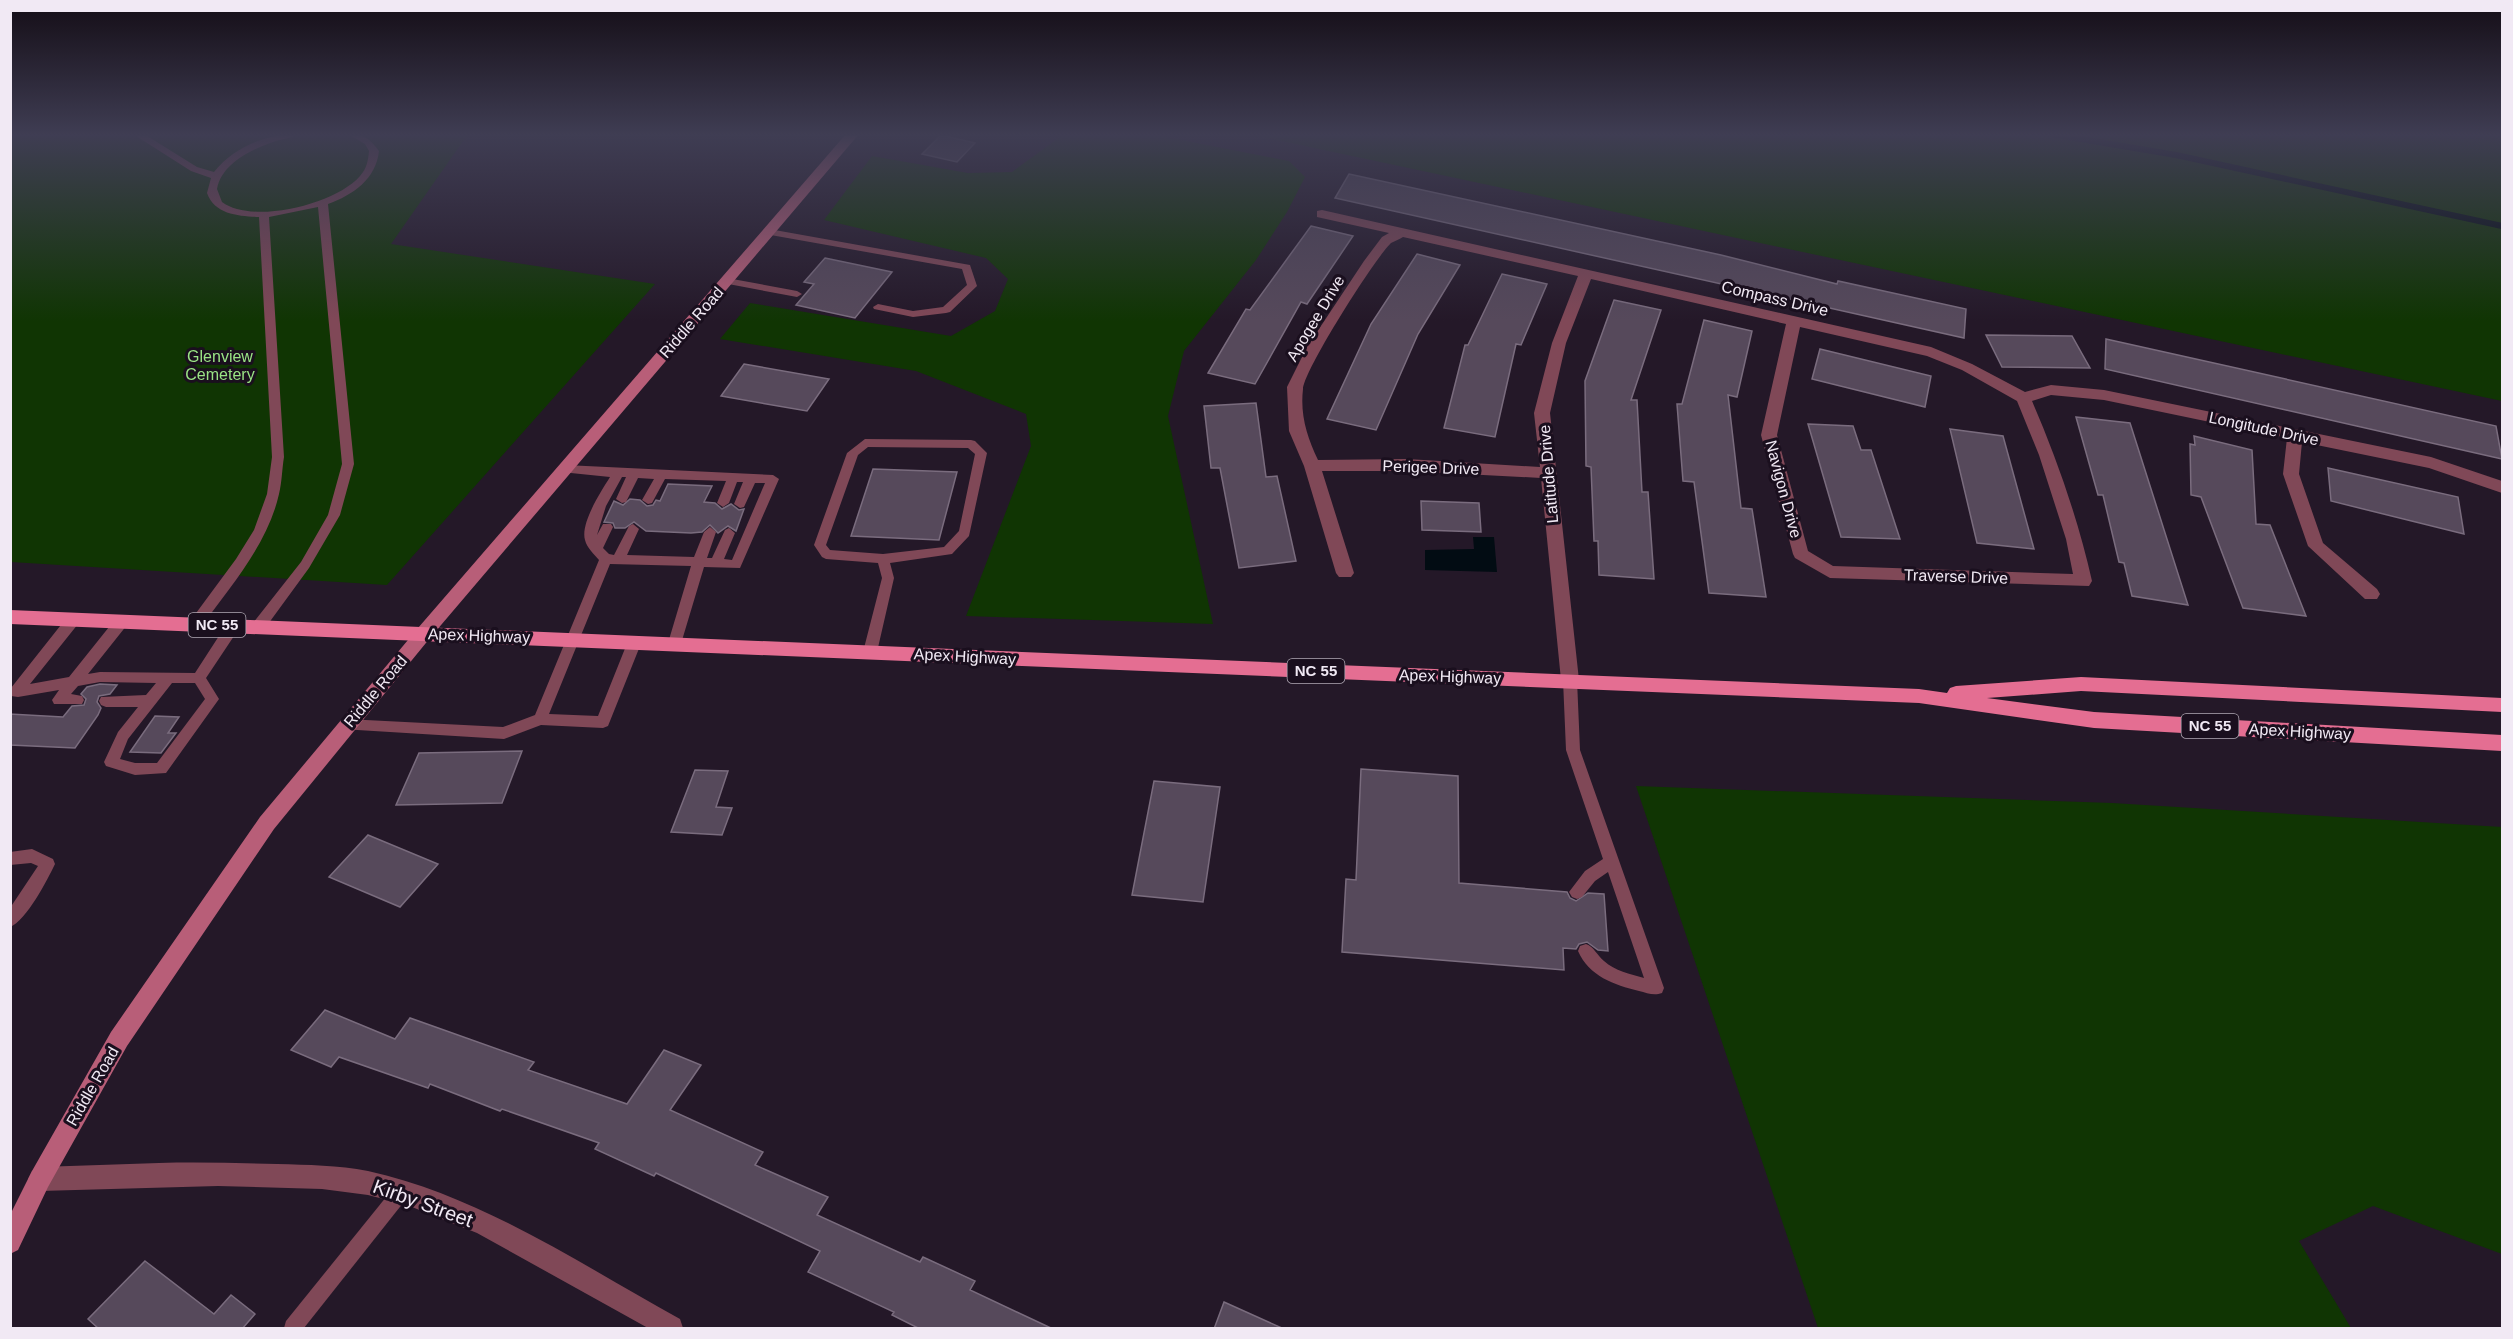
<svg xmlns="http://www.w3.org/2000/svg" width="2513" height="1339" font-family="Helvetica,sans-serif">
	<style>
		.green { fill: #103503 }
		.water { fill: #020c13 }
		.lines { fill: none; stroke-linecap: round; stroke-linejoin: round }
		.stream { stroke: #020c13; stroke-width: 6 }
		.building { fill: #56495b; stroke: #7a6c7e; stroke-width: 1.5 }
		.lane { fill: #804857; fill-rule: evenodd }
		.street { fill: #804857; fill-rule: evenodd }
		.secondary { fill: #b85e78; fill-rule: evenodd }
		.primary { fill: #e46e92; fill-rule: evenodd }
		.labels { text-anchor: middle; stroke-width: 6; stroke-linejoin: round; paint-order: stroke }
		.shield { fill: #1a0f1e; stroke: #b0a8b4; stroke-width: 1.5 }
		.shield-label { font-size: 15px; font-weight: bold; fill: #f1e9f4 }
		.street-label { font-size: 16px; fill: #f1e9f4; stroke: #1a0f1e }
		.park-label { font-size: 16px; fill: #9ae485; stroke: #1a0f1e }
		.near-street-label { font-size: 20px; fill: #f1e9f4; stroke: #1a0f1e }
	</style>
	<rect width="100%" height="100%" fill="#241828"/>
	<!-- green -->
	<g class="green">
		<polygon points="10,134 468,134 391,244 655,284 387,585 11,562"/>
		<polygon points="1064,134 1151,134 1289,161 1305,177 1287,212 1256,260 1184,351 1168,416 1213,624 966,616 1031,446 1026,414 916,371 720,339 750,303 951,336 995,311 1008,279 986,258 824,220 872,156 968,173 1012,172"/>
		<polygon points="1249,134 2502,134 2502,401"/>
		<polygon points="1636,786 2112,803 2502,827 2502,1254 2373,1206 2299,1241 2351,1328 1818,1328"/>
	</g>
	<!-- water -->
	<polygon class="water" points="1473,537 1494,537 1497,572 1425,570 1425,550 1474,549"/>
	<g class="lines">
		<!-- stream -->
		<polyline class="stream" points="2051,134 2176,155 2502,226"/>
	</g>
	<!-- building -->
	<g class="building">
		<polygon points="941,135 975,143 957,162 922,154"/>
		<polygon points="1349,174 1721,255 1837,284 1838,281 1966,309 1964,338 1335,198"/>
		<polygon points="1311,226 1353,236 1307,304 1301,302 1255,384 1208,373 1246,309 1250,310"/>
		<polygon points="1417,254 1460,265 1418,334 1376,430 1327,419 1371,324"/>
		<polygon points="825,258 892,272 855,318 796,305 814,284 804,282"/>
		<polygon points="1502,274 1547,284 1521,345 1516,344 1495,437 1444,428 1465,345 1468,345"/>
		<polygon points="1614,300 1661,310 1631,400 1637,400 1642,492 1648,492 1654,579 1599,575 1598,541 1594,541 1591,467 1586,466 1585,381"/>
		<polygon points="1704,320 1752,331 1737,397 1728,395 1741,508 1752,509 1766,597 1709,593 1694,482 1683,481 1677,404 1682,404"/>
		<polygon points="1986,335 2072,336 2090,368 2002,367"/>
		<polygon points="2106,339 2496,426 2502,459 2105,369"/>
		<polygon points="1820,349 1931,376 1925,407 1812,379"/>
		<polygon points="744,364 829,379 807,411 721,396"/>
		<polygon points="1256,403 1266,477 1277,476 1296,561 1239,568 1220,468 1211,468 1204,406"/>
		<polygon points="2076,417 2130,423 2188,605 2132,596 2124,563 2119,562 2103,495 2098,495"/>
		<polygon points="1808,424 1853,426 1861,450 1871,450 1900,539 1841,537"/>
		<polygon points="1950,429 2003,436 2034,549 1977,543"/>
		<polygon points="2194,436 2252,450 2256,524 2270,525 2306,616 2243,608 2201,497 2191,495 2190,444 2195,445"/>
		<polygon points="2328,468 2458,497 2464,534 2331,501"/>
		<polygon points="873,469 957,472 939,540 851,536"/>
		<polygon points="668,484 712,486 704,502 715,503 722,509 731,504 739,510 744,509 736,531 728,526 718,533 710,525 702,532 691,533 646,531 634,522 625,528 615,528 613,523 604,522 614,501 623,505 630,499 640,500 647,506 653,505 656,500 660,501"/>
		<polygon points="1421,501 1479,503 1481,532 1422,530"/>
		<polygon points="100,684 117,685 110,694 99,696 97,702 101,708 98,715 75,748 10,745 10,714 63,717 72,706 84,705 86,699 81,694 87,687"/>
		<polygon points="155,716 179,717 168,733 176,733 161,753 130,752"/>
		<polygon points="522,751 502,803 396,805 419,753"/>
		<polygon points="1361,769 1458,776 1459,883 1567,892 1570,898 1576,901 1588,893 1604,894 1608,951 1598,950 1587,942 1579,944 1576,949 1563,948 1564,970 1342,952 1346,879 1356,880"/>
		<polygon points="695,770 728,771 716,807 732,808 722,835 671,832"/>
		<polygon points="1154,781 1220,787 1203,902 1132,895"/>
		<polygon points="368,835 438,864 400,907 329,877"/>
		<polygon points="325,1010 395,1039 410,1018 534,1062 528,1070 627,1104 664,1050 701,1065 670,1110 763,1152 755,1165 828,1197 817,1215 920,1262 923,1257 975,1281 970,1290 1053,1329 920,1329 892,1315 894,1312 808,1272 820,1251 656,1173 654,1176 595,1149 599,1143 502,1109 500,1111 430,1084 428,1088 339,1057 331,1067 291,1050"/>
		<polygon points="145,1261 214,1314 231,1295 255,1314 242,1329 99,1329 88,1319"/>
		<polygon points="1224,1302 1284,1329 1214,1329"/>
	</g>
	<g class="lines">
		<!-- lane -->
		<g class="lane">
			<path d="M133 134H144L197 167 214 172C234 147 266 134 298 134 292 138 283 139 276 141 252 149 222 163 217 189L222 202C253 225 336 204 360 176 367 168 368 161 369 151L365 144 348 134C364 134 370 139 379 151 376 179 353 195 328 204L354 464 340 515 309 568 263 631 258 632 251 627 253 623 301 562 328 515 342 464 318 207 269 217 284 457C282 469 282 482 279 494 268 544 230 587 200 628L195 629 188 624 236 559 254 530 267 494 272 457 259 217C239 216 215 215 207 193L211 178 191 171Z"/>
			<polygon points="769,229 970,265 977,286 950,312 946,313 913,317 874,309 873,307 878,304 913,311 943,307 967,285 962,269 765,234 764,232"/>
			<polygon points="727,278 797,291 802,294 797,297 723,283 723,279"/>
			<path d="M865 439 971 440 975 441 987 453 969 536 952 554 890 563 894 578 877 652 875 656H865L863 652 882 578 878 563 826 559 822 557 814 545 847 453ZM868 447 968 448 975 454 959 531 944 547 883 554 830 550 826 545 858 455Z"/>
			<path d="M565 465 773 475 779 479 740 568 704 567 680 647H670L668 643 691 566 610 564 549 714 598 716 628 641 635 636 640 637 642 641 608 726 603 728 541 725 504 739 341 729 339 725 341 721 346 719 503 727 535 715 599 560C594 554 587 548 585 540 580 523 602 490 610 477L561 472 559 469ZM622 477H626L616 499 622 503 626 502 638 478 654 479 642 500 648 504 652 503 665 479 726 481 717 503 723 507 729 503 737 482H743L734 504 740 508 744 507 755 483H765L732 560 724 559 735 533 729 528 725 530 712 558H707L716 532 710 527 704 532 694 557 627 555 639 529 633 524 629 526 614 555 609 554 603 548 613 527 611 524H603L597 535 606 506Z"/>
			<path d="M73 615 78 616 80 620 78 624 30 684 69 677 117 617 122 616 129 621 127 625 88 674 100 672 195 673 228 622H238L240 626 238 630 206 678 219 699 166 773 135 775 106 766 104 762 118 732 138 707H106L101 705 99 701 101 697 146 695 156 683 100 682 78 686 71 694 82 696 84 700 82 704H54L52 700 59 690 18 697 11 696V688L68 616ZM172 683H195L205 699 157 763H135L120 759 128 739Z"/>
			<path d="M1570 675 1575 676 1577 680 1580 750 1664 988 1662 993C1654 996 1647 993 1639 991 1614 985 1589 976 1578 951L1580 946 1586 944C1594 947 1597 955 1604 961 1615 971 1630 974 1644 978L1608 872 1595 881 1582 897 1577 899 1572 897 1569 892 1585 871 1603 859 1566 750 1563 680 1565 676Z"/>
			<path d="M32 849 53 859 55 864C48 879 26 921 10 927V908L38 866 31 863 10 865V852Z"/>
			<polygon points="401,1183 407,1186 410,1192 407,1198 304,1328 284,1328 286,1321 395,1186"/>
		</g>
		<!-- street -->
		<g class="street">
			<path d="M1322 210 1931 347 1972 364 2025 392 2051 385 2104 390 2431 457 2502 481V493L2429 468 2302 442 2299 474 2323 543 2377 589 2380 594 2377 599H2365L2308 546 2283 474 2287 438 2104 400 2051 395 2032 401C2057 459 2078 519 2092 581L2089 586 1830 578 1795 558 1793 554 1761 435 1786 324 1591 279 1566 343 1550 413 1579 680 1576 685 1570 687 1564 685 1561 680 1541 478 1407 471H1322L1354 573 1351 577H1339L1336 573 1304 466 1289 431 1287 387 1307 347 1364 261 1382 237 1389 233 1317 217V211ZM1403 237 1578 276 1552 343 1534 413 1540 467 1407 459 1318 460C1307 437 1300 415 1303 389 1304 370 1375 258 1391 243 1395 241 1400 239 1403 237ZM1800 327 1927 356 1962 370 2017 401 2039 455 2066 539 2073 574 1833 566 1808 551 1777 435Z"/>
			<path d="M159 1163C198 1162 238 1163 277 1164 308 1165 338 1165 368 1171 481 1196 580 1264 680 1319L683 1328H648L477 1233 407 1205 368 1195 322 1189 218 1186 40 1191 32 1187 28 1179 32 1171 40 1167Z"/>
		</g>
		<!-- secondary -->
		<polygon class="secondary" points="846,134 859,134 430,638 274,829 127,1046 48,1187 18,1250 10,1254 10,1215 32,1171 111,1032 260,817 418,628"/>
		<!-- primary -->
		<polygon class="primary" points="10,610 1919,689 1947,693 1950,688 1956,686 2081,677 2502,698 2502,712 2081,691 1987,698 2094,712 2502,735 2502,751 2094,728 1919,703 10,624"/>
	</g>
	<!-- sky -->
	<linearGradient id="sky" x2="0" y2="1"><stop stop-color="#140d16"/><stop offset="0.42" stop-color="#3f3d53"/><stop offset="1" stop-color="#3f3d53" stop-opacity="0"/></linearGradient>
	<rect width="2513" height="321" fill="url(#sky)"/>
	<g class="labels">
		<!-- shield labels -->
		<g class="shield">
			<rect x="188.5" y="613" width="57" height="24" rx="4.5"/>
			<rect x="1287.5" y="659" width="57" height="24" rx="4.5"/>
			<rect x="2181.5" y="714" width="57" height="24" rx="4.5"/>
		</g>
		<g class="shield-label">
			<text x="217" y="630">NC 55</text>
			<text x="1316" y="676">NC 55</text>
			<text x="2210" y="731">NC 55</text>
		</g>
		<!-- street labels -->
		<g class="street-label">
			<text transform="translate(1775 298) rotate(13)" y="6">Compass Drive</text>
			<text transform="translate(1315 318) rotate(-59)" y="6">Apogee Drive</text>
			<text transform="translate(691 322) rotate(-49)" y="6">Riddle Road</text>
			<text transform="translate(2264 428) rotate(12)" y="6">Longitude Drive</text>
			<text transform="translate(1431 467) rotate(2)" y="6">Perigee Drive</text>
			<text transform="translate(1548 474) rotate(-95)" y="6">Latitude Drive</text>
			<text transform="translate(1784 489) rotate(75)" y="6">Navigon Drive</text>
			<text transform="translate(1956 576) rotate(2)" y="6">Traverse Drive</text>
			<text transform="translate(479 635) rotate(2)" y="6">Apex Highway</text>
			<text transform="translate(965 656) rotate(3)" y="6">Apex Highway</text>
			<text transform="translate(1450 676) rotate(2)" y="6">Apex Highway</text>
			<text transform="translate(375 691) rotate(-50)" y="6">Riddle Road</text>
			<text transform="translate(2300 731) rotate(3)" y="6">Apex Highway</text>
			<text transform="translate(92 1086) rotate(-60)" y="6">Riddle Road</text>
		</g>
		<!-- park labels -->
		<g class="park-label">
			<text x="220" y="362">Glenview<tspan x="220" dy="18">Cemetery</tspan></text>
		</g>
		<!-- near-street labels -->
		<g class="near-street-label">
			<text transform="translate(423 1203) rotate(20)" y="7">Kirby Street</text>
		</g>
	</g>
	<!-- border -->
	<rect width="2513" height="1339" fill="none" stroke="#f1e9f4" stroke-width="24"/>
</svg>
